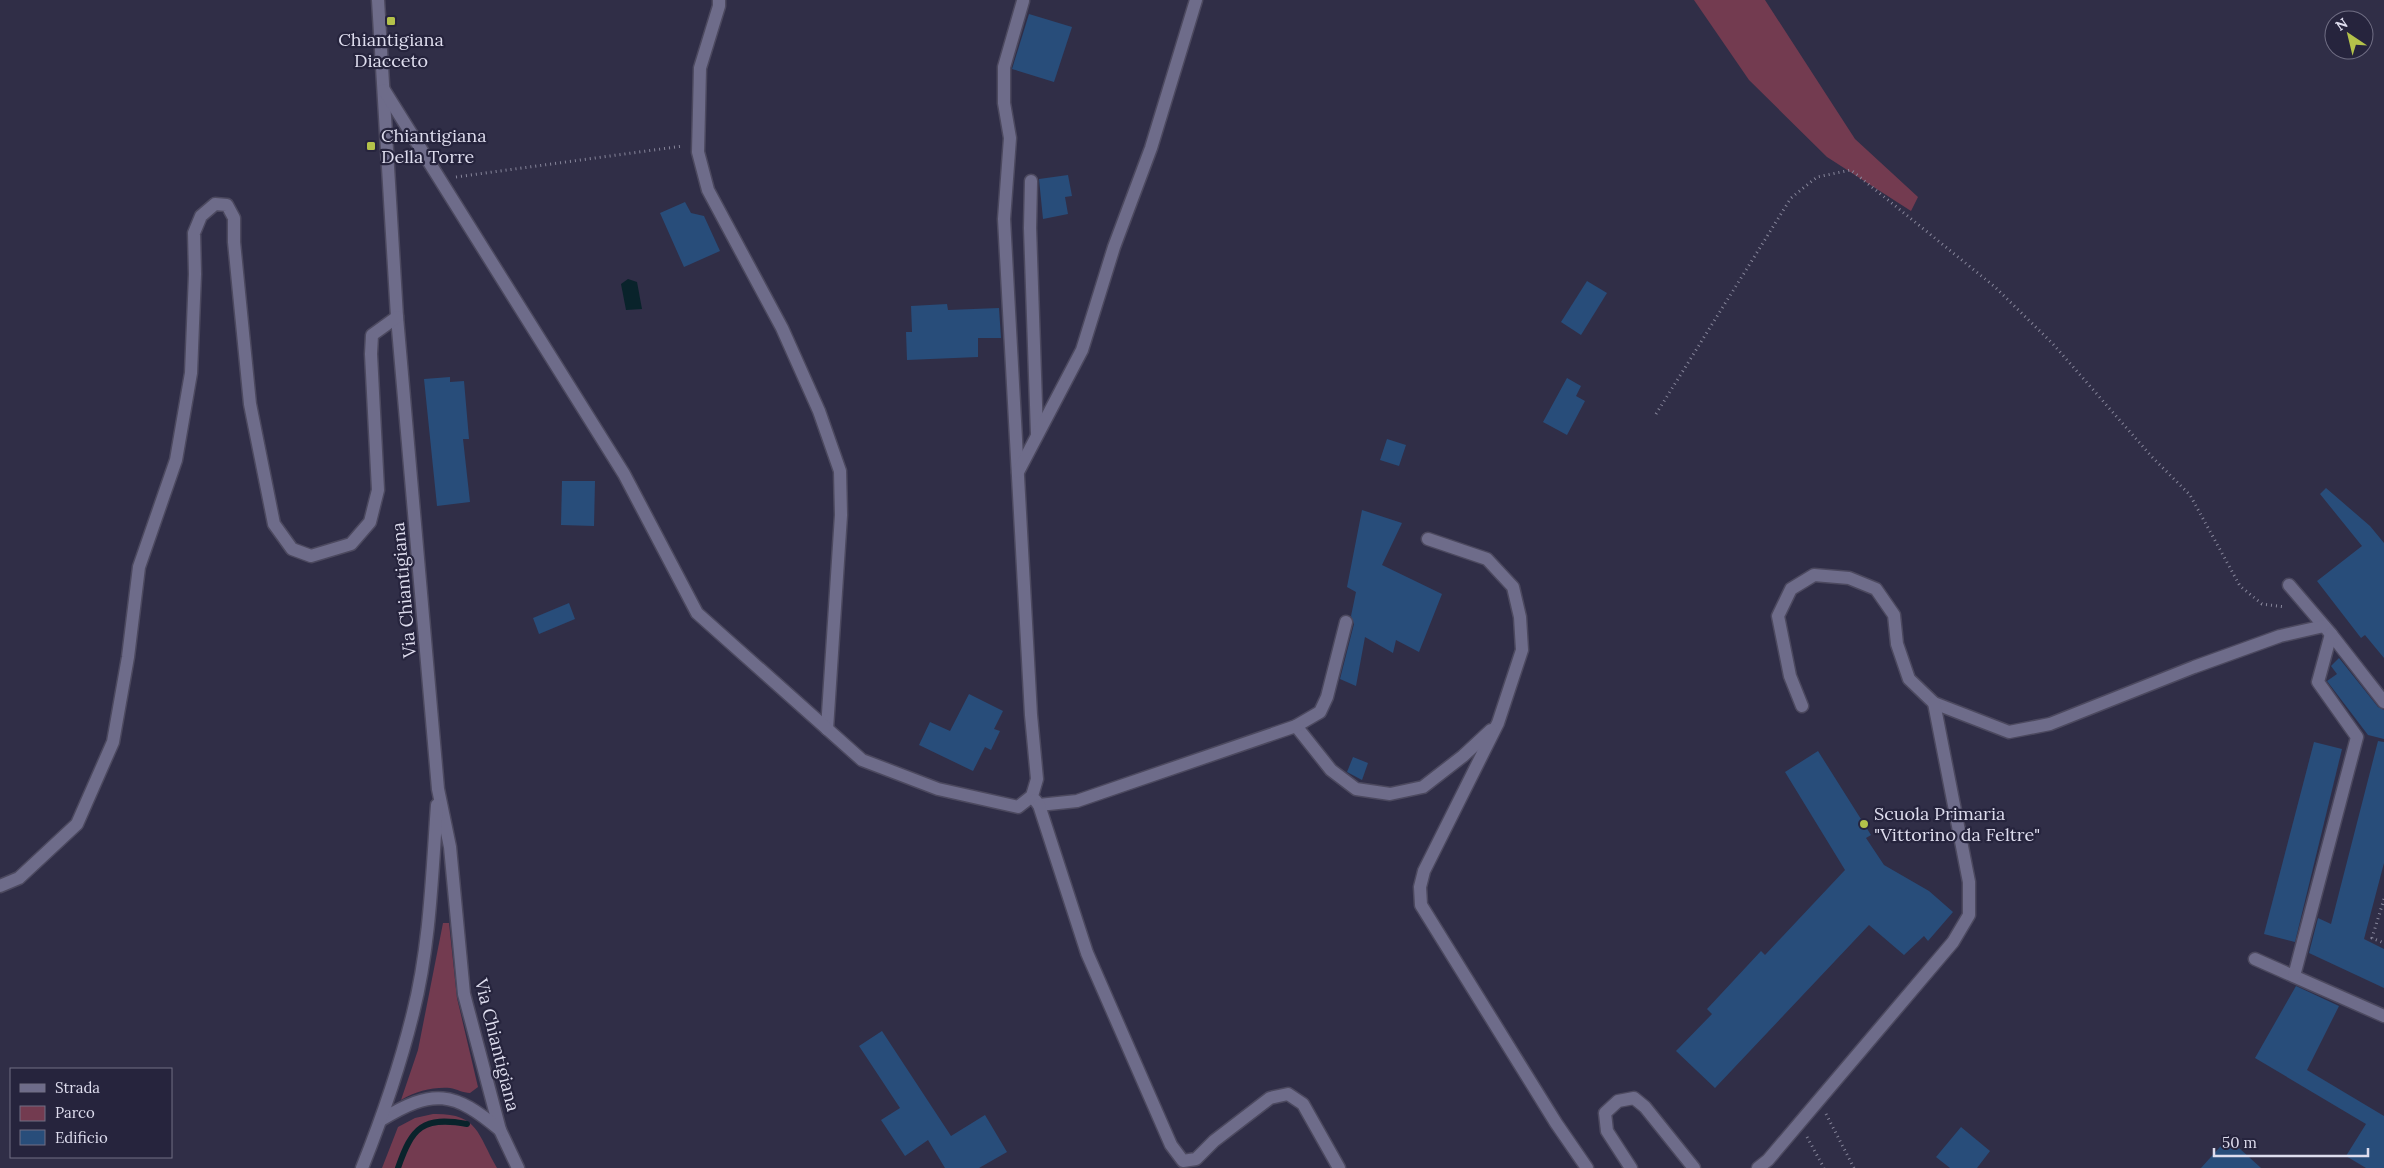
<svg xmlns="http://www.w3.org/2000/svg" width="2384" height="1168" font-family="Lora,serif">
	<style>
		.green { fill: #733b50 }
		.water { fill: #09232b }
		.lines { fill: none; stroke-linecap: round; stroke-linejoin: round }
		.stream { stroke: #09232b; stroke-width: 6 }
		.building { fill: #284d7a }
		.minor-casing { stroke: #4c495f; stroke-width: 15 }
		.path { stroke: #87869b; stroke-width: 3; stroke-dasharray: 1 4; stroke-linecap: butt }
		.minor { stroke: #6e6c8a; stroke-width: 12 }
		.poi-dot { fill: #b4c24a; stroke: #26243d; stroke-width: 2 }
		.labels { text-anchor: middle; stroke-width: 4.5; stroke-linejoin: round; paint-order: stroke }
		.poi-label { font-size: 18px; fill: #deddee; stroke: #26243d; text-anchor: start }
		.street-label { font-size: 18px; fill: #deddee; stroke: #26243d }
	</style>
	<rect width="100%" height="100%" fill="#302e47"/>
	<!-- green -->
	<g class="green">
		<polygon points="1694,0 1765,0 1855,139 1918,197 1911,211 1827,157 1749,80"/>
		<path d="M443 923H449L457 998 478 1087 470 1093C463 1093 457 1089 450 1088 432 1087 417 1091 401 1100L418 1050Z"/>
		<path d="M433 1114C478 1113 477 1133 497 1168H382L398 1127 415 1118Z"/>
	</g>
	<!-- water -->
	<polygon class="water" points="628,279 637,282 642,309 626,310 621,284"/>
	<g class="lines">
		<!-- stream -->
		<path class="stream" d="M398 1168C412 1127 423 1116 467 1124"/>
	</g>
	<!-- building -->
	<g class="building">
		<polygon points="1029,14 1072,27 1054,82 1012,69"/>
		<polygon points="1068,175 1072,196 1065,197 1068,214 1043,219 1039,179"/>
		<polygon points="685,202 691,213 704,216 720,251 684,267 660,213"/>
		<polygon points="1587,281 1607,293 1581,335 1561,322"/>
		<polygon points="947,304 948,310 999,308 1001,338 978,338 978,357 907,360 906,332 912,332 911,306"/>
		<polygon points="450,377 450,382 464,381 469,439 463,439 470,502 437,506 424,379"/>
		<polygon points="1567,378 1581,386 1576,396 1585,401 1567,435 1543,422"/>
		<polygon points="1387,439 1406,445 1399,466 1380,460"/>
		<polygon points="562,481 595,481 594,526 561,525"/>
		<polygon points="2326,488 2370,526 2384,543 2384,658 2365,635 2361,638 2317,581 2362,546 2320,494"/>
		<polygon points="1362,510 1402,523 1382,565 1442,594 1419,652 1396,640 1393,653 1365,637 1356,686 1340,679 1354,624 1351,616 1356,592 1347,587"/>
		<polygon points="569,603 575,619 539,634 533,618"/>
		<polygon points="2339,658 2378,707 2384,710 2384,739 2368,735 2327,681 2337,674 2331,666"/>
		<polygon points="969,694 1003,711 994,729 1000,731 991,750 985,747 973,771 919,745 930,722 950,731"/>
		<polygon points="2378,741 2384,742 2384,863 2364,939 2384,949 2384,988 2309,953 2318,918 2331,924"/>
		<polygon points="2314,742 2342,749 2295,942 2264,934"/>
		<polygon points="1818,751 1871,835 1866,838 1884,865 1929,891 1953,912 1928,941 1924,936 1904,955 1869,925 1715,1088 1676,1051 1712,1014 1707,1009 1761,951 1765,955 1845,870 1785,772"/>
		<polygon points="1353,757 1368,763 1362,780 1347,772"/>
		<polygon points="2296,986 2339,1006 2307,1070 2384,1116 2384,1168 2366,1168 2346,1156 2366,1124 2255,1058"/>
		<polygon points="882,1031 951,1136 985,1115 1007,1152 979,1168 945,1168 928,1140 905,1156 881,1120 900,1108 859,1046"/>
		<polygon points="1961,1127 1990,1151 1977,1168 1950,1168 1936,1157"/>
		<polygon points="2228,1138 2261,1168 2201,1168"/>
	</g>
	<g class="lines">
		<defs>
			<g id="minor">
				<polyline points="378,0 397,317 438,789 450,847 464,994 500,1130 518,1168"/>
				<polyline points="719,0 719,6 700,68 698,152 708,190 782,328 819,411 840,471 841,515 827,729"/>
				<polyline points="384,90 624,474 697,613 862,760 938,789 1018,807 1032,796 1037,779 1031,715 1004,219 1010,138 1004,103 1004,67 1023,1"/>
				<polyline points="1031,181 1030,228 1037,434"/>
				<polyline points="1018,472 1082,350 1114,247 1151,148 1196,0"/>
				<polyline points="1428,539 1487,559 1513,587 1520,617 1522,650 1498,723 1424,871 1420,887 1421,905 1556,1123 1587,1168"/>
				<polyline points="2289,585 2331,634 2384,702"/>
				<polyline points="1802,706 1790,676 1778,616 1791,589 1814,575 1849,578 1876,589 1894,615 1897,644 1909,679 1934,703 2009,732 2050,724 2194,667 2280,636 2324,626"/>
				<polyline points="1296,726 1331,770 1356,789 1390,794 1423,787 1463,756 1491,730"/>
				<polyline points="1035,800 1039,805 1077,801 1296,726 1320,712 1327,697 1346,622"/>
				<polyline points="1039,805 1087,953 1171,1145 1183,1161 1196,1159 1214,1141 1270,1098 1288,1094 1303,1104 1339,1168"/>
				<polyline points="0,886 19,878 77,824 113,742 128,657 139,567 176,460 191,373 195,274 194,233 201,216 215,204 227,205 234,218 234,242 250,404 274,524 292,549 311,556 351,544 370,522 378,490 371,354 372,335 397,317"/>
				<polyline points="2255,959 2384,1016"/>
				<polyline points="2294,976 2357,737 2318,682 2331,634"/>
				<path d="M381 1120C433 1088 454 1091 500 1130"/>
				<path d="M362 1168C382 1118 400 1066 413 1013 430 946 432 874 437 805"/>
				<polyline points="1631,1168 1607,1131 1605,1113 1618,1101 1634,1098 1645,1107 1694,1168"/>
				<polyline points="1758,1168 1768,1160 1953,942 1969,915 1969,882 1934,703"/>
			</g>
		</defs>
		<!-- minor casing -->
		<use href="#minor" class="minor-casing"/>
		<!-- path -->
		<g class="path">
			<polyline points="456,177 683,146"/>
			<polyline points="1656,414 1791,198 1817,177 1851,170 1995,287 2053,344 2152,457 2190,495 2240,586 2262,604 2285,607"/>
			<polyline points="2384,899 2372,938 2384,943"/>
			<polyline points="1826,1114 1854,1168"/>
			<polyline points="1807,1137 1824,1168"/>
		</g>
		<!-- minor -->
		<use href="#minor" class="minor"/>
	</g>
	<!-- markers -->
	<g class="poi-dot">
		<rect x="386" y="16" width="10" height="10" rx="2.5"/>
		<rect x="366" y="141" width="10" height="10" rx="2.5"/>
		<circle cx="1864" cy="824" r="5"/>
	</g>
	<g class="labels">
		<!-- poi labels -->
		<g class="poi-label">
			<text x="391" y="46" text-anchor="middle">Chiantigiana<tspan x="391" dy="21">Diacceto</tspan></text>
			<text x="381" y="142">Chiantigiana<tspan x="381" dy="21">Della Torre</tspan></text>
			<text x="1874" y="820">Scuola Primaria<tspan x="1874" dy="21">"Vittorino da Feltre"</tspan></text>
		</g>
		<!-- street labels -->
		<g class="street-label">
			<text transform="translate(404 590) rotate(-95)" y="6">Via Chiantigiana</text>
			<text transform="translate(497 1045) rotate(76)" y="6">Via Chiantigiana</text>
		</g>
	</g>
	<!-- legend -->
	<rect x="10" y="1068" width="162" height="90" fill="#26243d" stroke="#706e84"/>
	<rect x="20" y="1084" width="25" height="8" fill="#6e6c8a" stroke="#706e84"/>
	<text x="55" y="1093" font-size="15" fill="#deddee">Strada</text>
	<rect x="20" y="1106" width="25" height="15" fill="#733b50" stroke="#706e84"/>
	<text x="55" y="1118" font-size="15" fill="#deddee">Parco</text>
	<rect x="20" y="1130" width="25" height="15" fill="#284d7a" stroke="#706e84"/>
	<text x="55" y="1143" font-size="15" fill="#deddee">Edificio</text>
	<!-- north arrow -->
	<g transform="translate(2349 35) rotate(325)"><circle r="24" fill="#26243d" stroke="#706e84"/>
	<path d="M0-4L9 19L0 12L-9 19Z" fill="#b4c24a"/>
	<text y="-8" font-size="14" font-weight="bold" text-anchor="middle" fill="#deddee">N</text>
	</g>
	<!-- scale -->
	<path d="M2214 1148v8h154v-8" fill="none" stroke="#deddee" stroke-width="2.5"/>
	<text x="2222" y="1148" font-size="15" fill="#deddee" stroke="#26243d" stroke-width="4" paint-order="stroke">50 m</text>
</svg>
